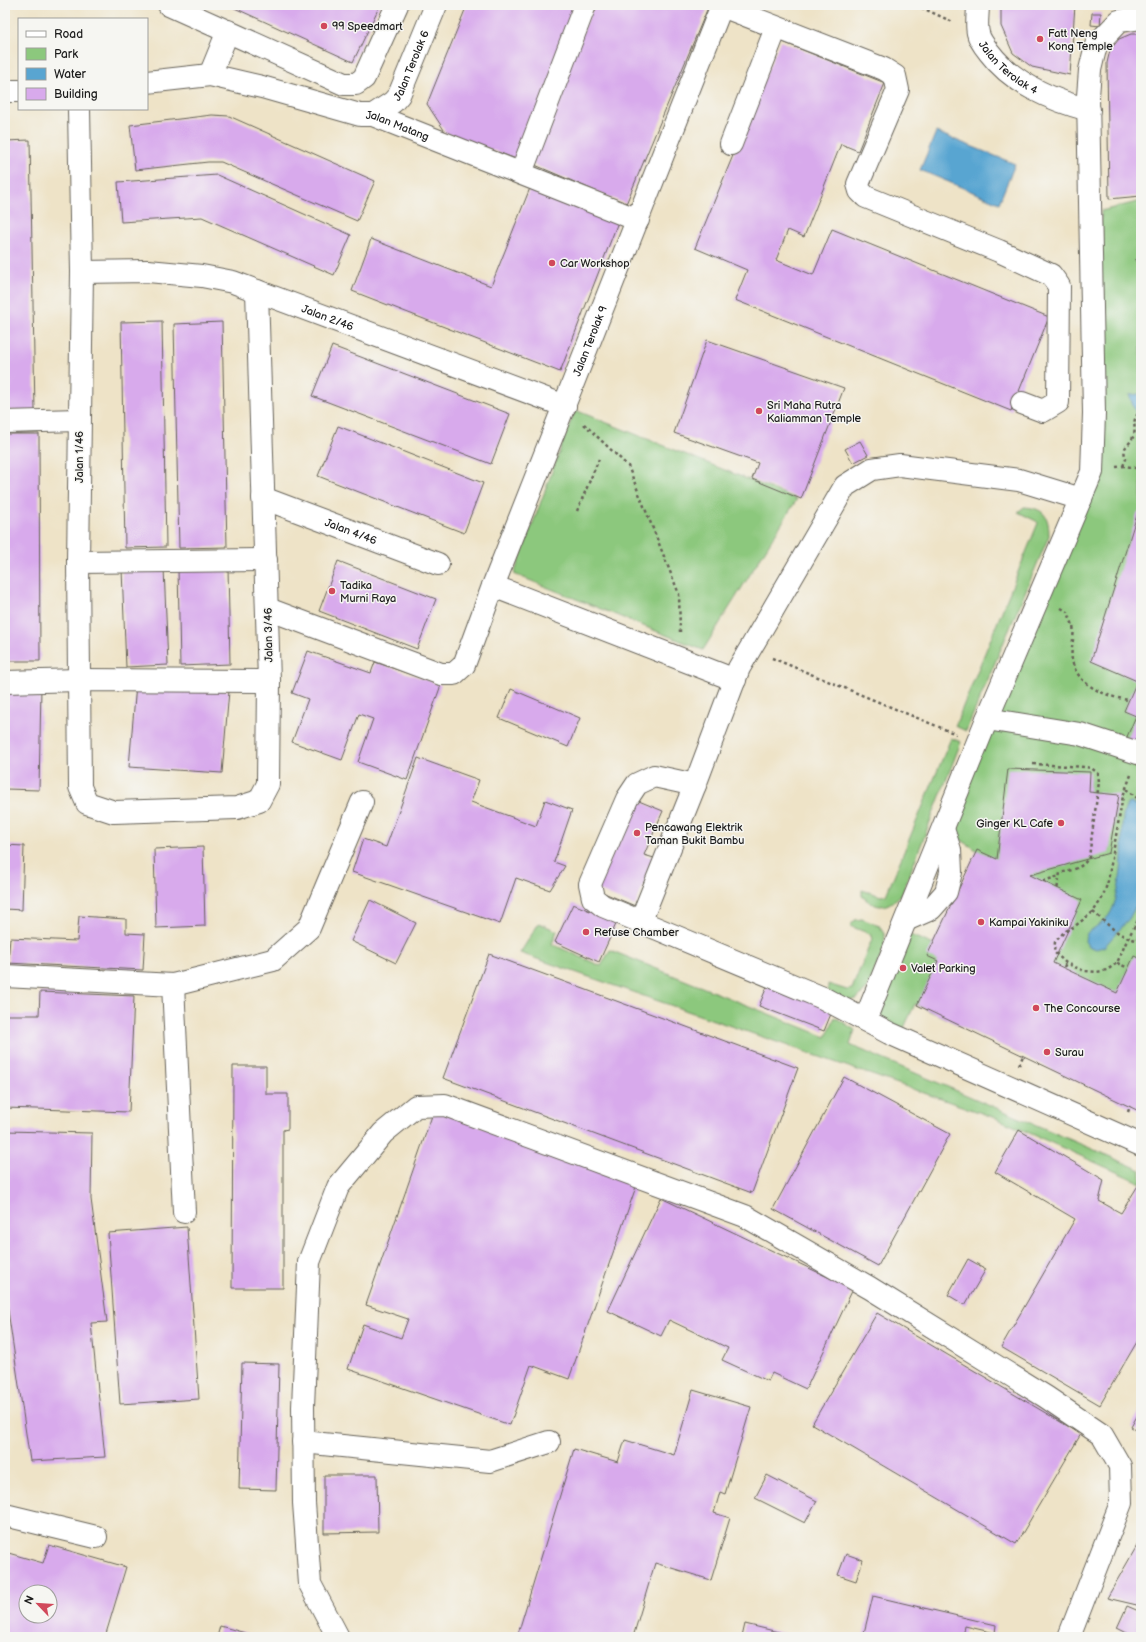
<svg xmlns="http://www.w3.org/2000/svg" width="1146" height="1642" font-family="'Balsamiq Sans',sans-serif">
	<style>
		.green { fill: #8cc87d; stroke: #54724c }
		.water { fill: #59a5d1; stroke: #3a6076 }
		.building { fill: #d8aaec; fill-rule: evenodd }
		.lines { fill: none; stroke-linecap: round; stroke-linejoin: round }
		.minor-casing { stroke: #666258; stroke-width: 24 }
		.path { stroke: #666258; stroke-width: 2.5; stroke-dasharray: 3 3; stroke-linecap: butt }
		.minor { stroke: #fff; stroke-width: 22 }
		.poi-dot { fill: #d1495b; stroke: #f6f6f2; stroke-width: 1.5 }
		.labels { text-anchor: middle; stroke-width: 3; stroke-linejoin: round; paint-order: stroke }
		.poi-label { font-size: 11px; fill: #1c1c1c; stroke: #f6f6f2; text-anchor: start }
		.street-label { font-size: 11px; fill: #1c1c1c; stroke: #f6f6f2 }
	</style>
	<rect width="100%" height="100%" fill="#f6f6f2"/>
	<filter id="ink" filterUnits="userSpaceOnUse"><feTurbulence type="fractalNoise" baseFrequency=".025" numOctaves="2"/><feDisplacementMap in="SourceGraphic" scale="8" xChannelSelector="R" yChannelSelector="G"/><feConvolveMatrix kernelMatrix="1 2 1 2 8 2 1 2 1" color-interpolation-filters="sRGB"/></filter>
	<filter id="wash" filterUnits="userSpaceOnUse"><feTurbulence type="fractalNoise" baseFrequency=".012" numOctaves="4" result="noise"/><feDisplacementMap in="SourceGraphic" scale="16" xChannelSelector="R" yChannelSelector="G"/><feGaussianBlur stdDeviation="0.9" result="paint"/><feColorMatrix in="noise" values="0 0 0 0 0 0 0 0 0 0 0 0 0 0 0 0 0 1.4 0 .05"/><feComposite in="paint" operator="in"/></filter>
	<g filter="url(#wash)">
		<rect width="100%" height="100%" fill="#eee3c7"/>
		<!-- green -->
		<g class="green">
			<polygon points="1141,201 1141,1110 915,1004 903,1030 870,1016 903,932 934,945 978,851 946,830 1099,463 1101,211"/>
			<polygon points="575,410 797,499 703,650 514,574"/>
			<path d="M1024 507C1045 508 1049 517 1049 536L966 731 955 726 1038 523 1036 521 1018 512Z"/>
			<path d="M951 738 961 742 902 894C887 908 878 911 862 896V890L881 896 886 895Z"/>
			<polygon points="862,919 880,926 885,936 884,948 867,989 857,999 847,1001 828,991 828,984 847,990 852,989 872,939 870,934 850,926 855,920"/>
			<polygon points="539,923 557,931 552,944 601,966 610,950 826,1037 835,1017 855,1030 850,1045 1141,1170 1141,1183 996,1118 520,953"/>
		</g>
		<!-- water -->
		<g class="water">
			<polygon points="936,132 1015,164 999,203 920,170"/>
			<polygon points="1139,394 1141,399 1141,427 1129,395"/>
			<path d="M1131 803 1138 806 1141 811V897L1129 919 1104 947 1096 949 1088 946 1085 941 1086 934C1094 927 1105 923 1111 912 1118 898 1121 874 1122 858 1123 840 1119 821 1127 804Z"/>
		</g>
		<g id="blocks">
			<!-- building -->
			<g class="building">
				<polygon points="228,5 380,5 353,62"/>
				<polygon points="467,5 580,5 519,160 446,133 427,104"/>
				<polygon points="594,5 709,5 626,204 528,162"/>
				<polygon points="1001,5 1075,5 1070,75 1032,67 1013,53 1001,26"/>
				<polygon points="1092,13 1101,13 1100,26 1091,25"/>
				<polygon points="1131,34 1141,34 1141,196 1109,199 1107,63 1110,50 1119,39"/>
				<polygon points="780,41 885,83 858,151 841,144 804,237 788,230 776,260 813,275 832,229 1049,317 1011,411 735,300 747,270 695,248"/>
				<polygon points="212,115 229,116 375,181 357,221 221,162 208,162 135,170 130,125"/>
				<polygon points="30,140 35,411 5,411 5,141"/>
				<polygon points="217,175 351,235 334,275 202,217 121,222 118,182"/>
				<polygon points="530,188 618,222 560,372 352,291 371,239 491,286"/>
				<polygon points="1141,257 1141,271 1135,260"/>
				<polygon points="162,321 166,547 125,548 121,322"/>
				<polygon points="222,322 227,547 179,548 174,324"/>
				<polygon points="707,340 844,388 801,499 752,479 758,463 674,433"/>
				<polygon points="332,346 510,414 491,464 312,396"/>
				<polygon points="338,426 483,483 464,533 318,476"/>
				<polygon points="5,434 39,434 40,661 5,661"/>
				<polygon points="860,441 868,455 853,463 845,449"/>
				<polygon points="1138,512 1141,512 1141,745 1126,739 1136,716 1124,711 1137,681 1091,661"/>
				<polygon points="338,561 436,599 417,649 319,611"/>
				<polygon points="228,567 230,664 180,666 178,568"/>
				<polygon points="164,568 168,665 126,667 122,570"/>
				<polygon points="308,651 371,673 375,662 441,685 407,780 358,762 373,719 359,714 342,760 292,742 308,699 292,693"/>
				<polygon points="136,684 229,691 222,773 129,767"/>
				<polygon points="5,687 41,688 39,790 5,789"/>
				<polygon points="511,689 580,718 568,747 499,718"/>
				<polygon points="418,758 479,780 471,802 536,826 545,800 572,810 554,862 565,866 550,890 516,878 500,924 352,872 363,839 386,847"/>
				<polygon points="1008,769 1090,772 1089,792 1119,795 1109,853 1030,875 1082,900 1053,963 1117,993 1134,956 1141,959 1141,1112 917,1005 938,961 927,956 977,850 997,859"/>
				<polygon points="634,799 663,811 644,855 654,858 635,906 597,890"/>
				<polygon points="5,845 24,846 22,910 5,909"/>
				<polygon points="203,847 205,926 156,928 154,849"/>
				<polygon points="370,900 416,923 396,963 351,941"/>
				<polygon points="573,904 617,922 599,962 555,942"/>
				<polygon points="79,916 126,919 126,933 145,934 143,970 8,963 10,938 77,941"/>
				<polygon points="489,954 798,1068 752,1193 443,1078"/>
				<polygon points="768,984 833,1009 824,1031 759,1006"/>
				<polygon points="40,992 134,996 129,1112 5,1108 5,1015 39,1015"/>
				<polygon points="233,1066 266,1066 266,1094 288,1094 288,1129 283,1130 283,1288 232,1288"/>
				<polygon points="844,1077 950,1134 878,1266 773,1209"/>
				<polygon points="434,1110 638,1181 569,1379 531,1365 510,1425 348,1369 363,1324 401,1338 408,1319 366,1305"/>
				<polygon points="1019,1130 1104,1180 1099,1201 1121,1213 1139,1184 1141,1185 1141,1335 1100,1405 1001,1347 1075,1219 995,1172"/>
				<polygon points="5,1131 92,1133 91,1199 107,1322 91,1323 105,1457 30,1461 5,1290"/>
				<polygon points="661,1198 853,1289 806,1389 772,1373 768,1381 722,1360 728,1348 669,1320 661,1336 608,1311"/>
				<polygon points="187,1227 199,1399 120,1404 108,1233"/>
				<polygon points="968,1259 986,1269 965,1305 948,1295"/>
				<polygon points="877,1313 1081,1434 1016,1544 812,1424"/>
				<polygon points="242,1363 279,1364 276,1490 239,1489"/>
				<polygon points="693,1390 751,1407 725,1494 720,1492 714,1513 730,1518 711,1580 655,1563 633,1637 517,1637 574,1449 618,1462 625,1440 674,1455"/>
				<polygon points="1141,1409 1141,1433 1131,1427"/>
				<polygon points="324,1475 377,1475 378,1532 324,1533"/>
				<polygon points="767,1475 817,1501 805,1523 755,1498"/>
				<polygon points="1138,1544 1141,1544 1141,1606 1107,1598"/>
				<path d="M49 1545 126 1567 105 1637H5V1552L43 1563ZM26 1592H50V1616H26Z"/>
				<polygon points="846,1554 863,1560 856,1581 838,1575"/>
				<polygon points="873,1596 996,1625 995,1633 965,1626 963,1637 863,1637"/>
				<polygon points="1127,1606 1141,1612 1141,1637 1135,1637 1117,1628"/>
				<polygon points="745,1624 795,1636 795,1637 742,1637"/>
				<polygon points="220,1626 260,1637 217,1637"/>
			</g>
		</g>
	</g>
	<g filter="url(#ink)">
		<use href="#blocks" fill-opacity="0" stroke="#666258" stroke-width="1"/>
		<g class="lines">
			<defs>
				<g id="minor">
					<polyline points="169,5 344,84 356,84 364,78 397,5"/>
					<path id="s1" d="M978 5C978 13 976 25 978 33 979 39 985 47 989 52 1013 84 1051 100 1089 110"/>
					<polyline points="722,6 884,69 895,76 898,90 858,184 860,191 866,197 999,251 1051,275 1059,286 1058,402 1043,411 1022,403"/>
					<polyline points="210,75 228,31"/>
					<path id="s2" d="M147 82 210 75 262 87 360 115H373L638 220"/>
					<polyline points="5,91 19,91"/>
					<polyline points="79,109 82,272 78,562 80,787 87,803 114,812 237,808 259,801 268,784 269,681 257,291"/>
					<path id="s3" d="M373 115 393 102 399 95 436 5"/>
					<polyline points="731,144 776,28"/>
					<polyline points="521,173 585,5"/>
					<path id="s4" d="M82 272 148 271 202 276 233 282 565 406"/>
					<polyline points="5,422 79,420"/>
					<path id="s5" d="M263 498 438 564"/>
					<polyline points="78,562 266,560"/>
					<polyline points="493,586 735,680"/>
					<path id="s6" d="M268 609 441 674H454L464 665 493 586 722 5"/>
					<polyline points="5,682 79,680 269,681"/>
					<polyline points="987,719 1080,734 1141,754"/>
					<polyline points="695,785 654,776 637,784 627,799 590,884 593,898 603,906 823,998 889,1033 1141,1145"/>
					<polyline points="641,920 695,785 739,668 845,486 872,469 900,465 1019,480 1081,499"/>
					<polyline points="906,920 931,909 946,892 951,872 950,850 943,829"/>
					<polyline points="5,976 173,985 273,960 309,928 362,802"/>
					<polyline points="173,985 184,1212"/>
					<polyline points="865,1020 987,719 1092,472 1094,413 1088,96 1090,70 1096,45 1119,21 1141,18"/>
					<polyline points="303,1442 490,1461 549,1442"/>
					<polyline points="5,1515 96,1537"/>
					<polyline points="338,1637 310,1584 304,1503 303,1407 309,1262 338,1187 383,1133 416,1106 445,1105 745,1216 870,1288 1046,1397 1102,1435 1120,1466 1121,1503 1069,1637"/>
				</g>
			</defs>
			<!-- minor casing -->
			<use href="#minor" class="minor-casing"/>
			<!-- path -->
			<g class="path">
				<polyline points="916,5 953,22"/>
				<polyline points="584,424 628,466 679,594 680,632"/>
				<path d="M1123 466 1126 459C1121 445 1129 447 1133 437 1138 426 1129 423 1141 410"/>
				<polyline points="1116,467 1125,466 1141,469"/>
				<polyline points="577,511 599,459"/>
				<path d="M1061 608 1068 612C1069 616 1072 622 1073 626 1075 637 1070 650 1072 660 1077 686 1107 697 1129 700"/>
				<polyline points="772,658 956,734"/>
				<path d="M1033 764 1086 767 1091 768 1098 773 1099 782 1089 857C1082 869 1072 870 1060 873L1057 890"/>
				<polyline points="1131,775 1123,796 1108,881 1103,897 1093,912 1075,926 1064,932 1055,942 1054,952 1066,963 1084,971 1097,972 1107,970 1117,963 1128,938 1141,915"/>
				<polyline points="1126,789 1141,801"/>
				<polyline points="1043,881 1060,876"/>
				<path d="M1093 912C1107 923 1118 937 1137 940L1141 933"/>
				<polyline points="1117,963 1128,968"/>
				<polyline points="1064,967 1066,963"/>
				<polyline points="1019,1065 1023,1056"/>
				<polyline points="1128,1112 1130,1106"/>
			</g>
			<!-- minor -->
			<use href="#minor" class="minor"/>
		</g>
	</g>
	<!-- markers -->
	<g class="poi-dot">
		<circle cx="324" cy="26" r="4"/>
		<circle cx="1040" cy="39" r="4"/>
		<circle cx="552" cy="263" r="4"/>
		<circle cx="759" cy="411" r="4"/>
		<circle cx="332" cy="591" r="4"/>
		<circle cx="1061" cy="823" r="4"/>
		<circle cx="637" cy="833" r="4"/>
		<circle cx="981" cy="922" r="4"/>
		<circle cx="586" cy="932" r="4"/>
		<circle cx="903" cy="968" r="4"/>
		<circle cx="1036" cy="1008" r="4"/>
		<circle cx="1047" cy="1052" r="4"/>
	</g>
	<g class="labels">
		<!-- poi labels -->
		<g class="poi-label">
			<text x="332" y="30">99 Speedmart</text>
			<text x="1048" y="37">Fatt Neng<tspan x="1048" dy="13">Kong Temple</tspan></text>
			<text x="560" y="267">Car Workshop</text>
			<text x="767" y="409">Sri Maha Rutra<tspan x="767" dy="13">Kaliamman Temple</tspan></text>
			<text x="340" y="589">Tadika<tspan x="340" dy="13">Murni Raya</tspan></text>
			<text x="1053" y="827" text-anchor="end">Ginger KL Cafe</text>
			<text x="645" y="831">Pencawang Elektrik<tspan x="645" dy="13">Taman Bukit Bambu</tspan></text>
			<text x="989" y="926">Kampai Yakiniku</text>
			<text x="594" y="936">Refuse Chamber</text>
			<text x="911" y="972">Valet Parking</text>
			<text x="1044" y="1012">The Concourse</text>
			<text x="1055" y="1056">Surau</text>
		</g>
		<!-- street labels -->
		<g class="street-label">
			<text dy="4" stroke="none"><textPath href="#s3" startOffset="65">Jalan Terolak 6</textPath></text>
			<text dy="4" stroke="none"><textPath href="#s1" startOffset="75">Jalan Terolak 4</textPath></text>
			<text dy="4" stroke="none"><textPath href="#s2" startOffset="258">Jalan Matang</textPath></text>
			<text dy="4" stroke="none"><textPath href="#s4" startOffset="253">Jalan 2/46</textPath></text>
			<text dy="4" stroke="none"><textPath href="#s6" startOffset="559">Jalan Terolak 9</textPath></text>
			<text transform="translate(79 457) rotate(-90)" y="4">Jalan 1/46</text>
			<text dy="4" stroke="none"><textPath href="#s5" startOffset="94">Jalan 4/46</textPath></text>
			<text transform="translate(268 635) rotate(-91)" y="4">Jalan 3/46</text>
		</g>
	</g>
	<!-- margin -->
	<rect width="1146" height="1642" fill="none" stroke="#f6f6f2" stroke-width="20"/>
	<!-- legend -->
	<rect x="18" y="18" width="130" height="92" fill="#f6f6f2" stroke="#9f9f9c"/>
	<rect x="26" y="31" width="20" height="6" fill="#ffffff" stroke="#9f9f9c"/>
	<text x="54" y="38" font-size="12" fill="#1c1c1c">Road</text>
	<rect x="26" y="48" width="20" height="12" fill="#8cc87d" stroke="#9f9f9c"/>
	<text x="54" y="58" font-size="12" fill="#1c1c1c">Park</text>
	<rect x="26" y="68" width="20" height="12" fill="#59a5d1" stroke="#9f9f9c"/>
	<text x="54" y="78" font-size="12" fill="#1c1c1c">Water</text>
	<rect x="26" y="88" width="20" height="12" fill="#d8aaec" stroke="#9f9f9c"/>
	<text x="54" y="98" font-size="12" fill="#1c1c1c">Building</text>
	<!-- north arrow -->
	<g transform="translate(38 1604) rotate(295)"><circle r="19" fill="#f6f6f2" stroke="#9f9f9c"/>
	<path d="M0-3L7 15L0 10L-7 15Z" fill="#d1495b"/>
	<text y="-6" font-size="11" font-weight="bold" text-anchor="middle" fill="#1c1c1c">N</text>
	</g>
</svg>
